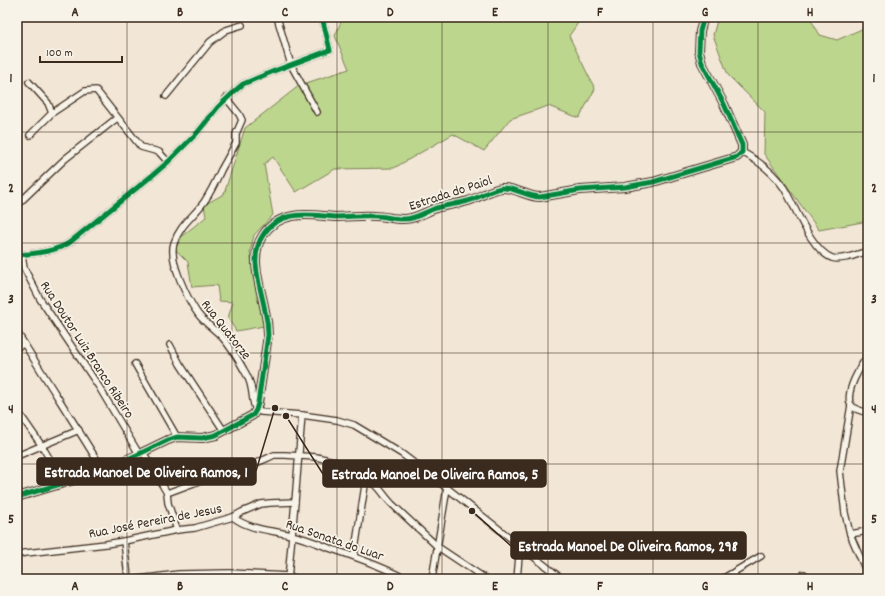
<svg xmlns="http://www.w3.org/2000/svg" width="885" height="596" font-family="Dekko,sans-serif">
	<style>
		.green { fill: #bcd68e; stroke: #7c8056 }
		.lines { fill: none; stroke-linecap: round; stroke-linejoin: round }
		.minor-casing { stroke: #3b2a1e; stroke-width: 8 }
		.tertiary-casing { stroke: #3b2a1e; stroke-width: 10 }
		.minor { stroke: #f7f3e8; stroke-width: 5.5 }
		.tertiary { stroke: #f7f3e8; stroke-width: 7 }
		.cycleway-casing { stroke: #f7f3e8; stroke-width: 8 }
		.cycleway { stroke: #00873e; stroke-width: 5 }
		.grid { fill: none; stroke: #3b2a1e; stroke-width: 1; stroke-opacity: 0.55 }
		.labels { text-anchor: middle; stroke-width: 3.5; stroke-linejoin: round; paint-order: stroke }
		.street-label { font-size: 14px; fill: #3b2a1e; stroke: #f7f3e8 }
		.leader { fill: none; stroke: #3b2a1e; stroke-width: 1.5 }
		.callout-dot { fill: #3b2a1e; stroke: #f7f3e8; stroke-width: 1.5 }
		.callout { fill: #3b2a1e; stroke: #3b2a1e; stroke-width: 1.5 }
		.callout-label { font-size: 15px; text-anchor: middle; font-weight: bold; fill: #fff }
		.neatline { fill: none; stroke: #3b2a1e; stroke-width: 1.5 }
		.grid-label { font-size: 13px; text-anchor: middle; font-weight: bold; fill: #3b2a1e }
	</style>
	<rect width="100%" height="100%" fill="#f2e6d6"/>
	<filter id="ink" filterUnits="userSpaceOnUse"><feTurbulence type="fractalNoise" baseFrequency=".025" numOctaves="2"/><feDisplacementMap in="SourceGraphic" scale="8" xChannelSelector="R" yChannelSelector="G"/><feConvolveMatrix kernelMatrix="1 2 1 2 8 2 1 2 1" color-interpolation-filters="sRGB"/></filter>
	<g filter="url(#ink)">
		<!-- green -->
		<g class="green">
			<polygon points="343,17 582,17 569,36 595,89 579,118 548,106 510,119 484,151 453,134 394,168 335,169 296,192 273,157 264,164 273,215 254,235 250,252 264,326 236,331 228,318 233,302 219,301 217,285 192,287 188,262 175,249 183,235 206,217 204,205 224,194 245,128 300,85 349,69 335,36"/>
			<polygon points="718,17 812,17 811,20 820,35 837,40 864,28 868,30 868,221 819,230 764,154 765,112 728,75 713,35"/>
		</g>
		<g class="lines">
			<defs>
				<g id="minor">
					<polyline points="277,17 291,65 317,112"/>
					<polyline points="29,82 48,103 52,113 30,135"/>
					<polyline points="166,96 210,42 226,30 242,25"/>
					<path d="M226 98 239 114 242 120 236 134V143C231 152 226 161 221 170 216 181 211 192 204 202 193 217 180 225 174 243 168 260 188 300 198 314 205 323 214 329 222 337 231 347 238 359 244 370 247 375 250 381 251 387 253 395 252 402 256 410L261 412 302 415 337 420 354 425 379 440 402 454 447 488 562 579"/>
					<polyline points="52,113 85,91 96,90 141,147 159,152 168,162"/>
					<path d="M742 152C759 161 773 172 784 188 795 206 811 250 832 258 842 261 858 254 868 251"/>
					<polyline points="17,205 65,159 117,118"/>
					<path d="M17 255C34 254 54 252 69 243L154 174 168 162 197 133 218 107 236 90 243 84 274 71 330 50 322 17"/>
					<polyline points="22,255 24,268 40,299 99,387 139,454"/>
					<path d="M17 332C45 378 75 424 103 470"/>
					<polyline points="170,345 180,364 224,431"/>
					<polyline points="17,347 24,344"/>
					<path d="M868 355C861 365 844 393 851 405 854 410 863 411 868 413"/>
					<polyline points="135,364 177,437"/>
					<polyline points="851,405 840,471 845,513 850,534 866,571 868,579"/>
					<polyline points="17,410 42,446 64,484"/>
					<polyline points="143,452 167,493 168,503 177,530"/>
					<polyline points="17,456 79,430"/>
					<polyline points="17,489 21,496"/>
					<path d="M167 493 194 483 237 471 268 458 274 455H285L316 457 334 461 376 485C382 491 386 498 392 504L438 547 486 579"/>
					<path d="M233 517C249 530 272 530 291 535 304 538 317 543 329 548 356 557 382 566 406 579"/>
					<polyline points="850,534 868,531"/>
					<polyline points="124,541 127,568 128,579"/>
					<polyline points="17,554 106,544 124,541 177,530 195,528 212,523 233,517 242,512 261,504 270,503 295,502"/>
					<polyline points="354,556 366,479"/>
					<polyline points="734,573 736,579"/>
					<polyline points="804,574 805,579"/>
					<polyline points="138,579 179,574 229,573 288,576 297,579"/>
					<polyline points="288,579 295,502 302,415"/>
					<polyline points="432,579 447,488"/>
					<polyline points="517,579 520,545"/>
					<polyline points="722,579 761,556"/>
				</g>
				<path id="tertiary" d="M17 497 84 477 103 470 139 454 168 440 177 437 202 438 216 435 253 415 256 410 258 403 268 335C268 327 267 319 265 311 261 287 248 257 263 235 280 209 310 215 335 217 349 217 362 215 375 216 384 216 393 219 402 219 414 220 425 212 436 208 447 205 458 204 468 201 480 197 491 189 502 188 515 187 527 197 540 197L580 190 625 187 653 182 737 157 742 152V145L724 104 702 63 699 51 700 31 704 17"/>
			</defs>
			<!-- minor casing -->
			<use href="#minor" class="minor-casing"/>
			<!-- tertiary casing -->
			<use href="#tertiary" class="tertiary-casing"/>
			<!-- minor -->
			<use href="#minor" class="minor"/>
			<!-- tertiary -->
			<use href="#tertiary" class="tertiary"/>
			<defs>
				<g id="cycleway">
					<path d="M17 255C34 254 54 252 69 243L154 174 168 162 197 133 218 107 236 90 243 84 274 71 330 50 322 17"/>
					<path d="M17 497 84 477 103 470 139 454 168 440 177 437 202 438 216 435 253 415 256 410 258 403 268 335C268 327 267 319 265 311 261 287 248 257 263 235 280 209 310 215 335 217 349 217 362 215 375 216 384 216 393 219 402 219 414 220 425 212 436 208 447 205 458 204 468 201 480 197 491 189 502 188 515 187 527 197 540 197L580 190 625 187 653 182 737 157 742 152V145L724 104 702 63 699 51 700 31 704 17"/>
				</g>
			</defs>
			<!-- cycleway casing -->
			<use href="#cycleway" class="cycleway-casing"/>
			<!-- cycleway -->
			<use href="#cycleway" class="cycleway"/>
		</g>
	</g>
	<!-- grid -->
	<path class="grid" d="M127 17V579M232 17V579M337 17V579M442 17V579M548 17V579M653 17V579M758 17V579M17 132H868M17 243H868M17 353H868M17 464H868"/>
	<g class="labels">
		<!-- street labels -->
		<g class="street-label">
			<text transform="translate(450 192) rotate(-18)" y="5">Estrada do Paiol</text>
			<text transform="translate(227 329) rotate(52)" y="5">Rua Quatorze</text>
			<text transform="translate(88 349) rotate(57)" y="5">Rua Doutor Luiz Branco Ribeiro</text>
			<text transform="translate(155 520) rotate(-11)" y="5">Rua José Pereira de Jesus</text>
			<text transform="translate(335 539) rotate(19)" y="5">Rua Sonata do Luar</text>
		</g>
	</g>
	<!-- callouts -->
	<path class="leader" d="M275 408L256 471M286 416L323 474M472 511L511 546"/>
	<g class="callout-dot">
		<circle cx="275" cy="408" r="4"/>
		<circle cx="286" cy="416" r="4"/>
		<circle cx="472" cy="511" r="4"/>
	</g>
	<g class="callout">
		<rect x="37" y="458" width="219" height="27" rx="4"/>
		<rect x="323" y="460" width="223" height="27" rx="4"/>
		<rect x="511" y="532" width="235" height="27" rx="4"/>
	</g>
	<g class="callout-label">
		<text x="146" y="477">Estrada Manoel De Oliveira Ramos, 1</text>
		<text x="435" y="479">Estrada Manoel De Oliveira Ramos, 5</text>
		<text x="628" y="551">Estrada Manoel De Oliveira Ramos, 298</text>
	</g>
	<!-- margin -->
	<rect width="885" height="596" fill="none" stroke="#f7f3e8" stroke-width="44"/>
	<!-- scale -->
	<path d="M40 56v6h82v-6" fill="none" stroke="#3b2a1e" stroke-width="2"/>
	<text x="46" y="56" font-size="12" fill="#3b2a1e" stroke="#f7f3e8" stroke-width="3" paint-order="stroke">100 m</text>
	<rect x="22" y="22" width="841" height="552" class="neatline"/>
	<g class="grid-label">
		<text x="75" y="16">A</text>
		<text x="180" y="16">B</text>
		<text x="285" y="16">C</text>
		<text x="390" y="16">D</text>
		<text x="495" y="16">E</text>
		<text x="600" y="16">F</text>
		<text x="705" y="16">G</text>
		<text x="810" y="16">H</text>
		<text x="11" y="82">1</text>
		<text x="874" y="82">1</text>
		<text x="11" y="192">2</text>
		<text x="874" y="192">2</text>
		<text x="11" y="303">3</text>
		<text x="874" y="303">3</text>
		<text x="11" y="413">4</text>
		<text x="874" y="413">4</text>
		<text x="11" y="523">5</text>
		<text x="874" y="523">5</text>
		<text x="75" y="590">A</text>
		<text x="180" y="590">B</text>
		<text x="285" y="590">C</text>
		<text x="390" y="590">D</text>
		<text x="495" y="590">E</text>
		<text x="600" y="590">F</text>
		<text x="705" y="590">G</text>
		<text x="810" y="590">H</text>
	</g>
</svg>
